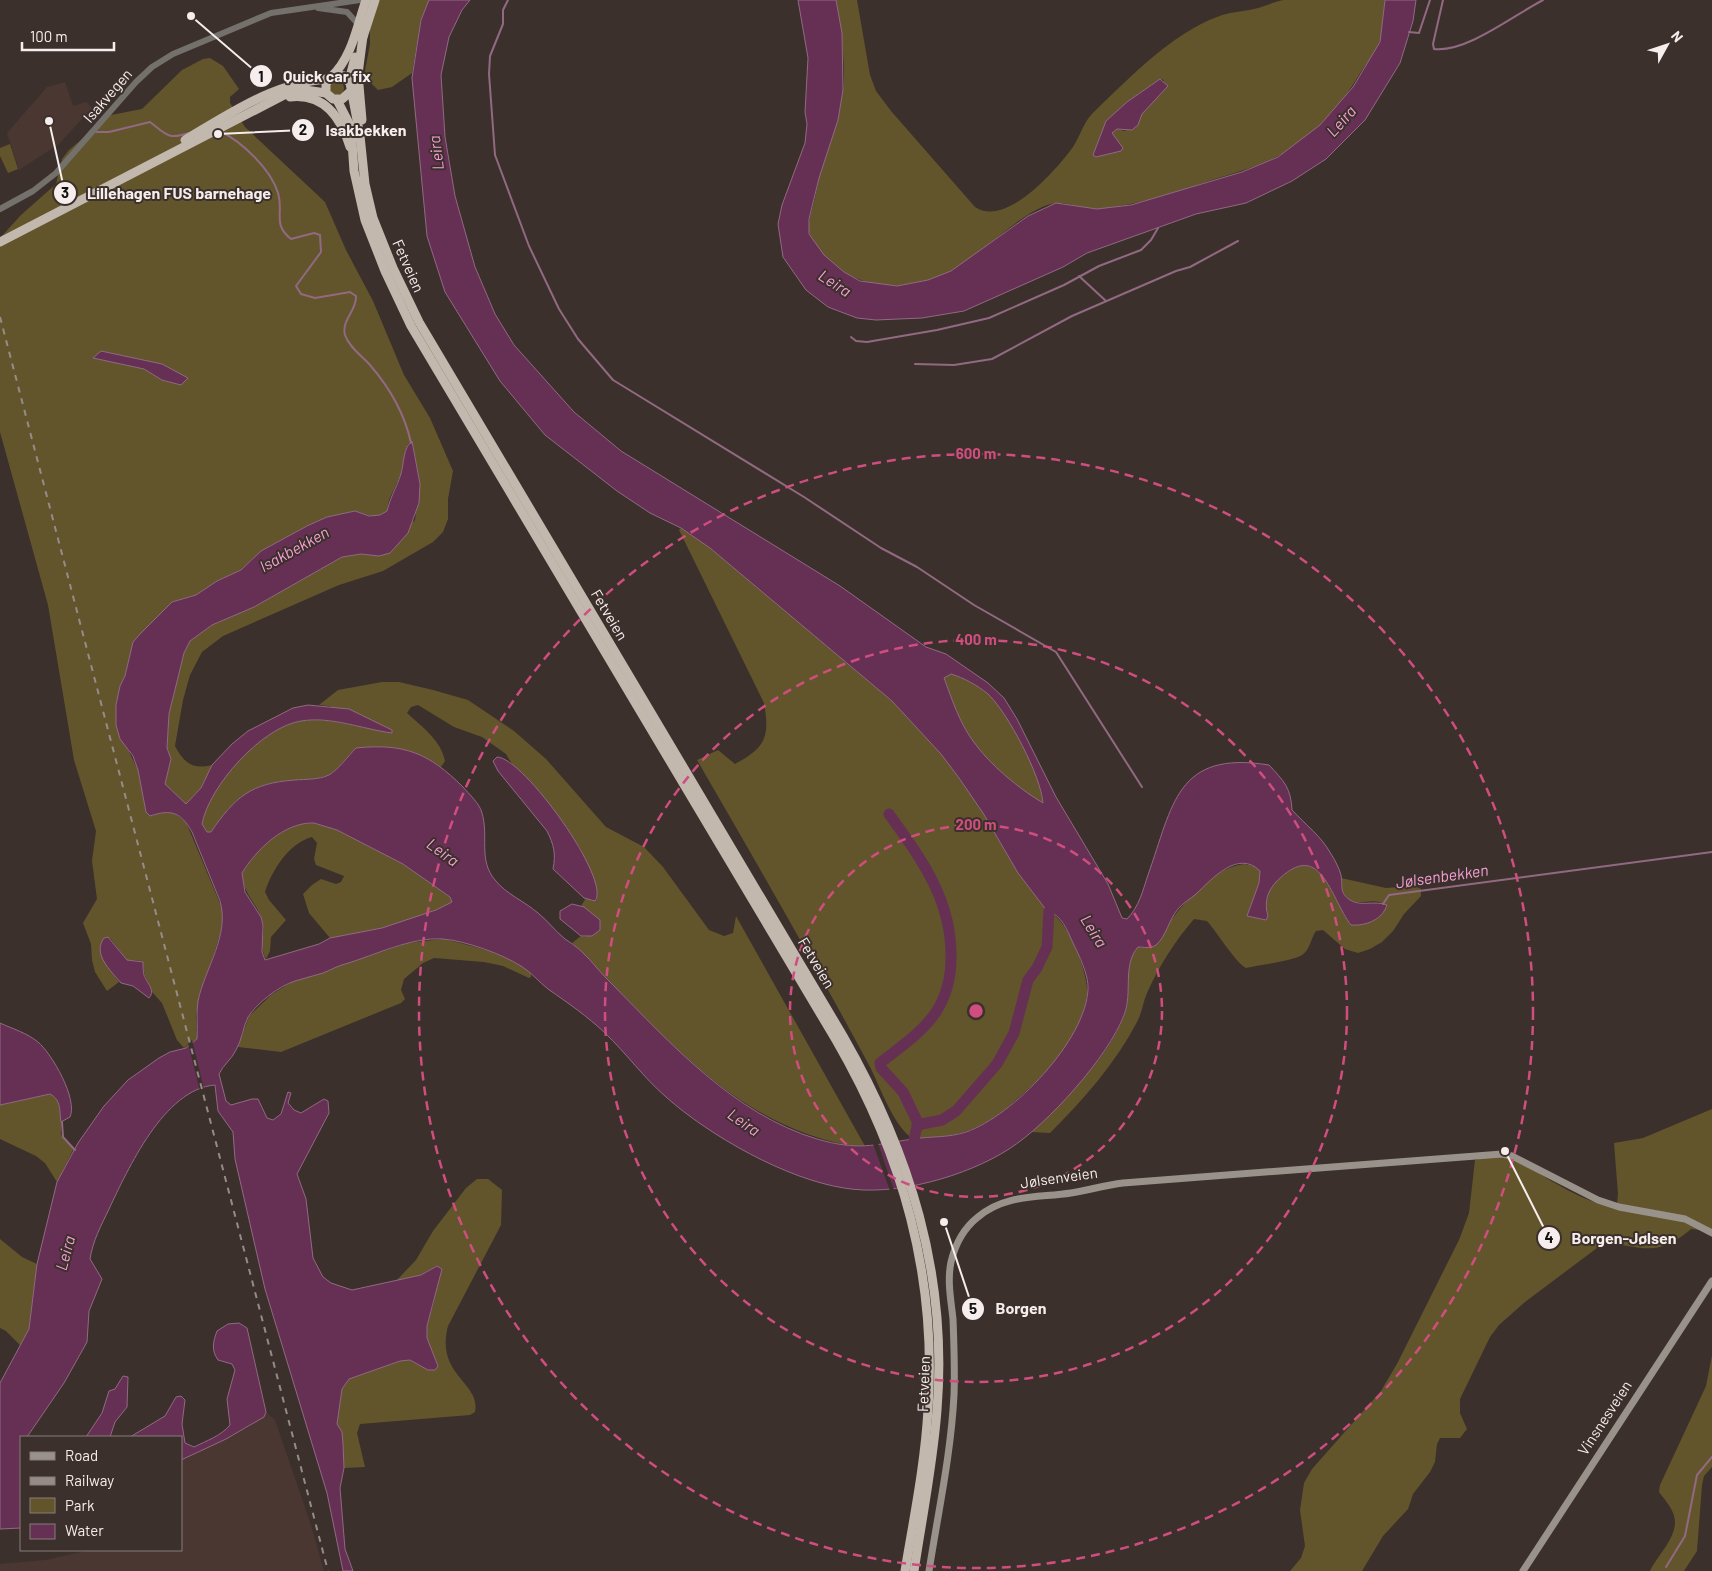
<svg xmlns="http://www.w3.org/2000/svg" width="1712" height="1571" font-family="Barlow,sans-serif">
	<style>
		.built { fill: #4a3731 }
		.green { fill: #62552b; fill-rule: evenodd }
		.water { fill: #663054; stroke: #916982; fill-rule: evenodd }
		.pier { fill: #3c302c }
		.lines { fill: none; stroke-linecap: round; stroke-linejoin: round }
		.stream { stroke: #916982; stroke-width: 2 }
		.river { stroke: #663054; stroke-width: 11 }
		.tertiary { stroke: #74706b; stroke-width: 6 }
		.secondary { stroke: #99928b; stroke-width: 7 }
		.trunk { stroke: #c2b8ae; stroke-width: 9 }
		.rail { stroke: #958b88; stroke-width: 2; stroke-dasharray: 6 6; stroke-linecap: butt }
		.ring { fill: none; stroke: #cf4e7f; stroke-width: 2.5; stroke-dasharray: 9 6 }
		.labels { text-anchor: middle; stroke-width: 4; stroke-linejoin: round; paint-order: stroke }
		.street-label { font-size: 15px; fill: #f6eeec; stroke: #3c302c }
		.water-label { font-size: 16px; font-style: italic; fill: #f59fd5; stroke: #3c302c }
		.centre { fill: #cf4e7f; stroke: #3c302c; stroke-width: 2.5 }
		.ring-label { font-size: 15px; text-anchor: middle; font-weight: bold; fill: #cf4e7f; stroke: #3c302c; stroke-width: 4; stroke-linejoin: round; paint-order: stroke }
		.leader { fill: none; stroke: #f6eeec; stroke-width: 2 }
		.callout-dot { fill: #f6eeec; stroke: #3c302c; stroke-width: 2 }
		.mark-label { font-size: 15px; text-anchor: middle; font-weight: bold; fill: #111 }
		.callout-label { font-size: 16px; text-anchor: middle; font-weight: bold; fill: #f6eeec; stroke: #3c302c; stroke-width: 4; stroke-linejoin: round; paint-order: stroke }
	</style>
	<rect width="100%" height="100%" fill="#3c302c"/>
	<!-- built -->
	<g class="built">
		<polygon points="65,82 73,106 86,102 92,108 59,144 19,170 7,133 47,87"/>
		<polygon points="266,1412 275,1420 311,1525 324,1571 0,1571 0,1564 45,1560 91,1550 181,1550 181,1460 249,1427"/>
	</g>
	<!-- green -->
	<g class="green">
		<polygon points="376,0 429,0 421,20 412,73 392,87 378,90 364,76 370,44 370,20"/>
		<path d="M836 0H857L870 75 876 91 891 111 975 207C1006 228 1056 170 1073 147 1082 133 1083 121 1097 109 1130 77 1173 33 1217 17 1229 12 1241 12 1254 9 1263 7 1273 2 1283 0 1293 0 1306 0 1317 0 1339 0 1362 0 1385 0 1382 13 1385 30 1379 43 1375 54 1365 65 1359 75 1340 107 1311 139 1278 156 1255 168 1230 174 1206 182 1171 194 1136 205 1099 209 1084 210 1070 202 1056 203 1026 207 986 250 960 266 910 297 850 293 814 244 803 228 813 210 816 193 822 158 838 126 843 91 846 64 841 27 836 0ZM1160 79 1164 80 1139 118 1125 131 1117 129 1100 137C1112 109 1136 96 1160 79Z"/>
		<path d="M210 58 223 66 239 89 230 97V103L245 127 325 202 346 250 373 301 404 375 430 418 453 471 448 499V519L443 532 433 542 383 571 339 585 223 636 202 652 190 675 183 700 175 746C184 763 193 770 212 765L201 788 186 804 165 784 171 759 167 748 169 714 184 653 190 641 212 625 254 607 342 557 361 554 379 556 415 520 420 484 412 441 408 444 401 474 389 500 387 511 380 515 370 516 355 511 327 517 307 526 261 551 241 570 217 581 196 595 172 602 141 633 134 642 125 676 120 686 116 705V725L138 770 146 812 150 816 165 811 173 812 186 822 224 913 221 932 199 999 196 1016 197 1039 184 1048 177 1040 162 1003 152 992 145 976 142 961 127 960 110 938 111 971 119 982 107 991 95 972 92 960 91 944 83 923 97 899 92 861 96 831 74 760 48 605 0 432V238L21 215 56 184 62 159 69 150 111 115 142 109 182 70 203 59ZM94 358 188 378 181 385 162 380 144 369Z"/>
		<circle cx="337" cy="88" r="7"/>
		<polygon points="10,144 18,169 8,173 0,156 0,148"/>
		<path d="M681 528 710 548 892 701 941 754 959 778 983 813 1018 873 1047 911C1067 916 1090 976 1087 995 1081 1042 1043 1077 1008 1107 985 1127 956 1138 926 1138 923 1139 918 1140 915 1139 896 1133 879 1084 870 1067 815 964 756 862 697 760L718 750 735 764C766 747 770 737 764 703L679 530Z"/>
		<path d="M951 674C964 678 977 685 988 694 1010 715 1041 773 1043 804 1018 787 990 766 973 741 959 722 952 699 944 677Z"/>
		<path d="M382 682H399L433 690 468 700 514 731 546 759 606 827 644 847 663 867 709 930 724 936 733 933 736 916 866 1148C755 1134 686 1060 612 984 598 971 587 956 572 943L581 936 585 937 584 907 581 906 586 898 595 901 597 899 595 886 580 848 538 790 512 764 506 754 482 737 454 727 418 705 411 707 407 713C422 727 441 740 445 761L441 767 433 762 356 748C348 756 339 769 329 775 318 780 306 779 295 780 251 783 235 797 211 832H207L202 824C209 786 261 727 301 721 331 716 361 730 391 730L329 706 319 705 338 690Z"/>
		<path d="M314 823 337 830 403 864 450 897 452 902C430 919 359 934 330 938L309 913 303 894 312 885 321 879 336 884 341 882 344 876 316 865 314 859 317 843 312 837C289 843 272 870 265 892L269 900 286 920 271 937 270 951 266 959C259 947 265 937 263 924 259 904 243 896 242 873 256 850 284 822 314 823Z"/>
		<path d="M1244 864 1255 866 1260 871 1259 883 1247 916 1266 920 1268 916C1264 903 1267 891 1277 881 1321 837 1330 898 1351 925L1384 904C1369 895 1353 913 1341 889V878L1386 888 1415 886 1421 889V896L1404 914 1393 931 1382 942 1370 949 1358 953 1345 949 1323 930 1316 931C1311 938 1310 950 1302 955 1293 961 1258 965 1246 968 1236 963 1216 931 1207 921L1194 919C1175 941 1159 966 1147 993 1143 1002 1142 1013 1137 1022 1115 1064 1084 1099 1050 1133L1031 1132C1065 1097 1105 1063 1124 1016 1133 994 1121 966 1138 947L1151 948C1172 918 1205 869 1244 864Z"/>
		<path d="M443 939C474 946 505 953 531 973V977L529 978 503 966 484 962 434 958 423 963 404 979 401 990 405 999 401 1003 281 1052 238 1047 249 1016 271 995 293 981 408 943Z"/>
		<path d="M50 1094C64 1100 61 1122 61 1135L74 1148 57 1182 45 1163 36 1156 0 1139V1105Z"/>
		<path d="M1712 1109V1237L1700 1230 1691 1229C1659 1257 1644 1248 1605 1242L1525 1302 1499 1325 1490 1337 1460 1399V1413L1467 1429 1460 1438H1440L1437 1444 1435 1462 1430 1472 1413 1494 1408 1509 1383 1536 1362 1571H1290L1301 1558 1305 1546 1300 1510 1304 1483 1312 1469 1381 1391 1398 1362 1459 1240 1469 1213 1475 1160 1508 1152C1526 1166 1596 1213 1617 1204L1618 1194 1614 1143 1643 1138Z"/>
		<path d="M477 1179H488L502 1190 501 1225 448 1326C435 1376 481 1382 475 1412L470 1415 360 1424 357 1433 365 1467 344 1468 342 1432 337 1424 342 1389 349 1379 400 1361 410 1360 428 1370 430 1348 427 1338V1326L434 1302 436 1266 421 1275 396 1281 416 1260 433 1231 466 1188Z"/>
		<polygon points="0,1239 22,1257 37,1264 29,1329 21,1346 6,1331 0,1328"/>
		<path d="M1712 1355V1467L1704 1476 1702 1485 1697 1551 1684 1571H1650C1658 1554 1682 1533 1673 1513 1670 1505 1664 1499 1659 1492L1660 1485 1706 1386Z"/>
	</g>
	<!-- water -->
	<g class="water">
		<path d="M429 0H470L462 10 449 37 441 75 445 137 455 196 475 267 495 314 514 345 574 412 621 451 840 586 926 647 946 654 988 683 1004 698 1017 719 1056 797 1108 884 1122 918 1127 919C1139 907 1143 890 1148 875 1173 805 1176 750 1269 765 1284 781 1291 788 1292 810 1305 824 1322 837 1331 854 1335 860 1339 868 1341 875 1343 886 1339 893 1350 900 1361 907 1374 900 1387 905 1382 920 1366 926 1351 925 1330 898 1321 837 1277 881 1267 891 1264 903 1268 916L1266 920 1247 916 1259 883 1260 871C1238 849 1212 879 1196 894 1190 899 1183 903 1178 909 1169 919 1166 937 1156 945 1150 949 1144 947 1138 947 1122 965 1133 993 1124 1015 1109 1056 1047 1125 1009 1149 967 1176 895 1197 844 1188 786 1179 710 1136 666 1097 644 1078 626 1053 605 1033 587 1016 568 1003 548 989 539 982 531 972 521 966 502 954 466 941 443 939 410 937 376 955 345 964 337 966 331 970 323 973 314 976 304 978 295 981 279 986 257 1003 248 1017 243 1027 242 1040 236 1050 232 1059 223 1065 219 1074L226 1101 231 1105 252 1099H258L267 1118 273 1120 281 1114 288 1092 291 1093 288 1103 294 1110 301 1113 324 1099 328 1101 329 1113 297 1174 306 1199 313 1258 323 1277 331 1283 352 1290 421 1275 437 1266 442 1269 427 1326V1338L438 1366 435 1370H428L410 1360 400 1361 349 1379 342 1389 337 1424 342 1432 343 1444 344 1468 340 1488 345 1549 353 1571H343L327 1493 265 1289 235 1159 233 1132 218 1111 215 1085C164 1089 128 1169 109 1209 101 1226 93 1240 90 1259L102 1279 89 1311 87 1342 64 1383 27 1437H21V1528L0 1529V1383L29 1329 37 1264 57 1182 78 1143 104 1106 128 1080 159 1058 170 1052 186 1048 197 1039C198 1026 196 1014 198 1001 205 968 230 935 220 901L192 832C181 812 171 809 150 816L146 812 138 770 133 756 120 739 116 725V705L120 686 125 676 133 642 141 633 172 602 196 595 217 581 241 570 261 551 307 526 327 517 355 511 369 516 380 515 387 511C390 497 397 487 401 474 404 463 403 448 412 441L420 484 419 503 408 533 390 553 379 556 361 554 342 557 254 607 212 625 190 641 184 653 169 714 167 748 171 759 165 784 186 804 201 788 212 765 232 744 248 731 293 708 308 705 349 709 392 730V733C362 729 331 716 301 721 262 727 209 786 202 824L207 832H211C235 797 251 783 295 780 306 779 318 780 329 775 339 769 348 756 356 748 404 743 429 753 463 787 469 794 480 804 482 813 489 836 478 860 495 880 506 894 524 901 538 913 548 921 555 931 565 939 571 943 577 947 582 952 593 962 601 974 612 984 671 1044 734 1114 817 1139 859 1151 872 1145 913 1139 932 1136 948 1138 966 1132 1013 1116 1086 1040 1088 989 1089 976 1079 955 1073 943 1067 930 1062 915 1047 911L1018 873 983 813 959 778 941 754 892 701 710 548 681 528 650 513 617 491 545 435 500 381 445 292 427 236 412 78 421 20ZM951 674C964 678 977 685 988 694 1008 713 1041 776 1043 803 1018 788 990 765 973 741 959 722 952 699 944 678ZM314 823 337 830 403 864 450 897 452 902 436 910 382 928 330 938 319 944 265 960 262 952 263 925 261 917 245 892 242 873C256 850 284 822 314 823Z"/>
		<polygon points="798,0 836,0 842,33 843,90 838,120 819,178 809,219 809,234 824,255 844,272 860,281 897,286 928,280 951,271 1028,216 1056,203 1097,209 1131,205 1242,172 1278,157 1320,125 1353,87 1380,42 1385,0 1416,0 1413,21 1400,63 1365,120 1326,159 1292,181 1246,203 1196,214 1087,253 1063,267 964,311 922,318 876,320 857,318 828,307 806,290 783,257 778,224 782,205 805,143 807,124 805,112 808,58"/>
		<polygon points="1160,79 1168,86 1142,114 1138,125 1132,130 1117,129 1112,133 1123,148 1121,151 1096,157 1093,155 1106,121 1127,102"/>
		<polygon points="101,351 162,364 188,378 181,385 162,380 144,369 93,358"/>
		<path d="M497 757C523 757 612 880 595 901L584 898 553 869C556 854 554 845 547 831L498 771 493 761Z"/>
		<polygon points="572,904 584,907 600,920 600,930 592,936 581,936 560,919 560,911"/>
		<path d="M108 937 127 960 143 962C143 966 143 971 144 975 147 984 156 990 149 998L133 986 121 983C111 971 92 954 104 938Z"/>
		<path d="M0 1023C13 1029 27 1033 38 1042 52 1054 78 1099 70 1117L61 1122C59 1112 62 1100 50 1094L0 1105Z"/>
		<path d="M239 1323 247 1328 266 1412 264 1417 226 1439 181 1460V1437H130L165 1416 176 1397 181 1396 185 1400 182 1424 185 1443 194 1447C206 1441 221 1436 230 1425L227 1399 235 1370 232 1364 218 1360C211 1350 213 1342 217 1331L228 1324Z"/>
		<polygon points="123,1376 128,1377 127,1407 115,1422 110,1437 86,1437 102,1413 109,1391 115,1389"/>
	</g>
	<!-- pier -->
	<g class="pier">
		<polygon points="192,1040 204,1089 200,1091 188,1043"/>
		<polygon points="878,1143 887,1170 894,1190 890,1191 876,1152 873,1144"/>
	</g>
	<g class="lines">
		<!-- stream -->
		<g class="stream">
			<polyline points="508,0 503,10 503,24 490,56 489,74 495,155 529,246 559,309 578,339 613,380 804,497 881,548 917,567 974,605 1056,652 1142,787"/>
			<path d="M1443 0 1433 44 1434 49C1466 53 1514 15 1543 0"/>
			<polyline points="1409,32 1419,33 1430,0"/>
			<path d="M220 131C242 142 271 169 278 193 284 213 272 224 291 239L314 233 320 235 321 252 296 286 301 294 315 298 350 292 356 296C357 310 341 321 345 335 349 347 362 356 370 365 389 387 405 415 411 443"/>
			<path d="M96 132H109L150 122C167 135 168 140 189 133"/>
			<polyline points="1079,276 1106,301"/>
			<polyline points="851,337 856,341 867,342 937,330 989,318 1064,285 1099,266 1141,250 1151,240 1158,228"/>
			<polyline points="915,364 954,365 992,359 1072,316 1176,271 1190,267 1238,241"/>
			<polyline points="1383,904 1389,895 1712,852"/>
			<polyline points="62,1122 63,1137 75,1150"/>
			<polyline points="1666,1567 1685,1536 1697,1475 1712,1457"/>
		</g>
		<!-- river -->
		<g class="river">
			<path d="M889 814C922 860 952 900 951 958 951 977 947 995 936 1012 922 1033 900 1047 880 1063L881 1068 903 1092 918 1123 914 1139 916 1153"/>
			<polyline points="917,1125 942,1120 956,1111 997,1064 1014,1033 1028,980 1037,968 1047,947 1049,911"/>
		</g>
		<!-- tertiary -->
		<g class="tertiary">
			<polyline points="318,8 347,12 358,24"/>
			<polyline points="0,209 33,191 56,173 136,82 152,67 173,54 271,13 360,0"/>
		</g>
		<!-- secondary -->
		<g class="secondary">
			<path d="M929 1571C938 1513 951 1454 954 1395 955 1369 954 1344 953 1319 951 1300 947 1281 951 1262 955 1245 964 1228 978 1217 1005 1194 1038 1198 1071 1193 1089 1190 1106 1185 1123 1183L1502 1154 1512 1156 1598 1200 1619 1207 1685 1219 1712 1233"/>
			<polyline points="1523,1571 1712,1281"/>
		</g>
		<!-- trunk -->
		<g class="trunk">
			<polyline points="362,40 375,0"/>
			<path d="M331 77C352 58 357 26 366 0"/>
			<polyline points="349,81 355,57"/>
			<path d="M350 92 342 99H333L326 93V84L331 77 337 75 344 76 350 83 360 136 365 184 373 218 393 268 419 322 843 1036C910 1153 948 1274 937 1410 933 1464 922 1518 914 1571"/>
			<path d="M290 97C324 93 341 117 350 147"/>
			<path d="M337 100 351 127 354 171 365 220 385 271 411 326 836 1040C903 1156 937 1275 928 1409 925 1464 914 1517 905 1571"/>
			<polyline points="362,120 358,74 363,36"/>
			<path d="M185 140C229 114 275 82 328 79"/>
			<polyline points="0,242 286,94 305,90 326,93"/>
		</g>
		<!-- rail -->
		<polyline class="rail" points="0,317 328,1571"/>
	</g>
	<!-- distance rings -->
	<g class="ring">
		<circle cx="976" cy="1011" r="186"/>
		<circle cx="976" cy="1011" r="371"/>
		<circle cx="976" cy="1011" r="557"/>
	</g>
	<g class="labels">
		<!-- street labels -->
		<g class="street-label">
			<text transform="translate(108 96) rotate(-49)" y="5">Isakvegen</text>
			<text transform="translate(408 266) rotate(66)" y="5">Fetveien</text>
			<text transform="translate(609 615) rotate(59)" y="5">Fetveien</text>
			<text transform="translate(816 963) rotate(59)" y="5">Fetveien</text>
			<text transform="translate(1059 1178) rotate(-8)" y="5">Jølsenveien</text>
			<text transform="translate(924 1384) rotate(-88)" y="5">Fetveien</text>
			<text transform="translate(1605 1418) rotate(-57)" y="5">Vinsnesveien</text>
		</g>
		<!-- water labels -->
		<g class="water-label">
			<text transform="translate(1341 121) rotate(-48)" y="6">Leira</text>
			<text transform="translate(436 153) rotate(-97)" y="6">Leira</text>
			<text transform="translate(835 283) rotate(33)" y="6">Leira</text>
			<text transform="translate(294 549) rotate(-29)" y="6">Isakbekken</text>
			<text transform="translate(443 852) rotate(36)" y="6">Leira</text>
			<text transform="translate(1442 876) rotate(-8)" y="6">Jølsenbekken</text>
			<text transform="translate(1094 931) rotate(58)" y="6">Leira</text>
			<text transform="translate(744 1122) rotate(35)" y="6">Leira</text>
			<text transform="translate(65 1253) rotate(-75)" y="6">Leira</text>
		</g>
	</g>
	<circle cx="976" cy="1011" r="8" class="centre"/>
	<g class="ring-label">
		<text x="976" y="459">600 m</text>
		<text x="976" y="645">400 m</text>
		<text x="976" y="830">200 m</text>
	</g>
	<!-- callouts -->
	<path class="leader" d="M191 16L261 76M218 134L303 130M49 121L65 193M1505 1151L1549 1238M944 1222L973 1309"/>
	<g class="callout-dot">
		<circle cx="191" cy="16" r="5"/>
		<circle cx="218" cy="134" r="5"/>
		<circle cx="49" cy="121" r="5"/>
		<circle cx="1505" cy="1151" r="5"/>
		<circle cx="944" cy="1222" r="5"/>
		<circle cx="261" cy="76" r="12"/>
		<circle cx="303" cy="130" r="12"/>
		<circle cx="65" cy="193" r="12"/>
		<circle cx="1549" cy="1238" r="12"/>
		<circle cx="973" cy="1309" r="12"/>
	</g>
	<g class="mark-label">
		<text x="261" y="82">1</text>
		<text x="303" y="135">2</text>
		<text x="65" y="198">3</text>
		<text x="1549" y="1243">4</text>
		<text x="973" y="1314">5</text>
	</g>
	<g class="callout-label">
		<text x="327" y="82">Quick car fix</text>
		<text x="366" y="136">Isakbekken</text>
		<text x="179" y="199">Lillehagen FUS barnehage</text>
		<text x="1624" y="1244">Borgen-Jølsen</text>
		<text x="1021" y="1314">Borgen</text>
	</g>
	<!-- legend -->
	<rect x="20" y="1436" width="162" height="115" fill="#3c302c" stroke="#867c79"/>
	<rect x="30" y="1452" width="25" height="8" fill="#99928b" stroke="#867c79"/>
	<text x="65" y="1461" font-size="15" fill="#f6eeec">Road</text>
	<rect x="30" y="1477" width="25" height="8" fill="#958b88" stroke="#867c79"/>
	<text x="65" y="1486" font-size="15" fill="#f6eeec">Railway</text>
	<rect x="30" y="1498" width="25" height="15" fill="#62552b" stroke="#867c79"/>
	<text x="65" y="1511" font-size="15" fill="#f6eeec">Park</text>
	<rect x="30" y="1524" width="25" height="15" fill="#663054" stroke="#867c79"/>
	<text x="65" y="1536" font-size="15" fill="#f6eeec">Water</text>
	<!-- north arrow -->
	<g transform="translate(1667 45) rotate(50)" stroke="#3c302c" stroke-width="4" paint-order="stroke">
	<path d="M0-4L9 19L0 12L-9 19Z" fill="#f6eeec"/>
	<text y="-8" font-size="14" font-weight="bold" text-anchor="middle" fill="#f6eeec">N</text>
	</g>
	<!-- scale -->
	<path d="M22 42v8h92v-8" fill="none" stroke="#f6eeec" stroke-width="2.5"/>
	<text x="30" y="42" font-size="15" fill="#f6eeec" stroke="#3c302c" stroke-width="4" paint-order="stroke">100 m</text>
</svg>
